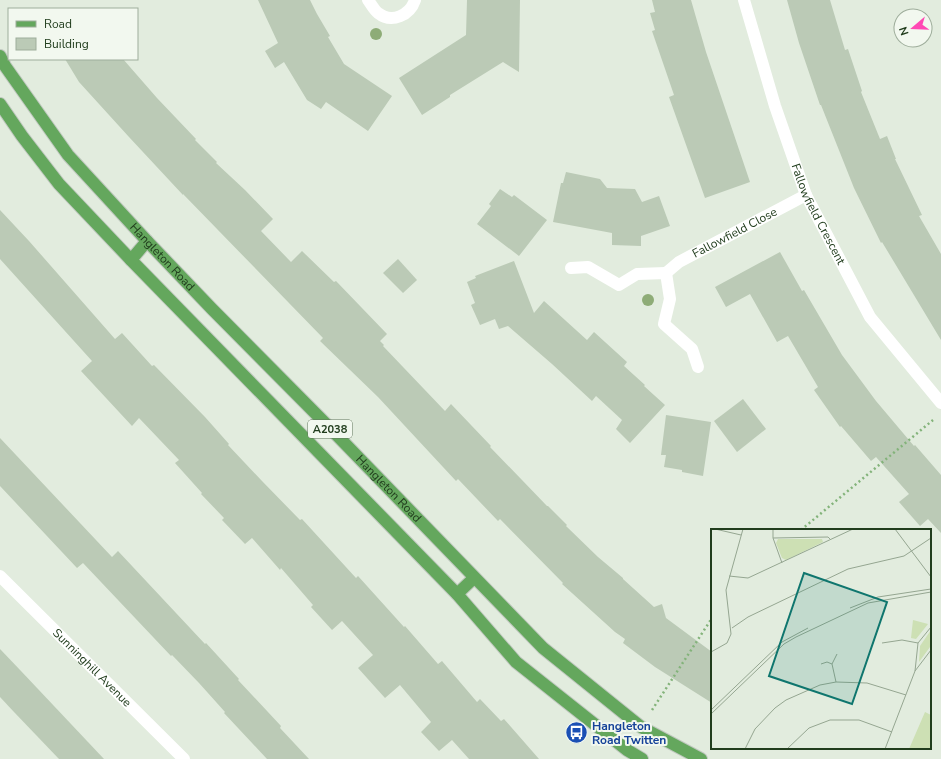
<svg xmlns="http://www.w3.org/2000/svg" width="941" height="759" font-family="'Nunito Sans',sans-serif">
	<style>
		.building { fill: #bbcab6 }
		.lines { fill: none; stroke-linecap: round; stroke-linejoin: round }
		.primary-casing { stroke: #c1c9c0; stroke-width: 14 }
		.path { stroke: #83b37a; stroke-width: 2.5; stroke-dasharray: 2 3; stroke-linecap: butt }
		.street { stroke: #fff; stroke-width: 12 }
		.primary { stroke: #64a75d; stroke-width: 12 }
		.tree { fill: #8eac77 }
		.labels { text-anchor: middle; stroke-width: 4; stroke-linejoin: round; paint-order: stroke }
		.shield { fill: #f2f8ef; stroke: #60755c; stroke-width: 1 }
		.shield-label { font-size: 11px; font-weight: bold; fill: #213d1d }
		.street-label { font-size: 12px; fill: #213d1d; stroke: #f2f8ef }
		.transit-label { font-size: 12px; font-weight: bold; fill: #164399; stroke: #f2f8ef; text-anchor: start }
		.inset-road { fill: none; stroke: #95a691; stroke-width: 1 }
		.view { fill: #0f766e; fill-opacity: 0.15; stroke: #0f766e; stroke-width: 2 }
		.inset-edge { fill: none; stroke: #213d1d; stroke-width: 2 }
	</style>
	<rect width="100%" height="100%" fill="#e2ecde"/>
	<!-- building -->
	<g class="building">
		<polygon points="258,0 310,0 317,14 330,36 328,37 344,64 392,96 368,131 326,102 321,109 307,100 284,62 275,68 265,51 278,43"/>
		<polygon points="467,0 520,0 519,72 503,62 450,95 450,97 422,115 399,78 466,35"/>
		<polygon points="652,0 691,0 706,52 750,182 705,198 669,97 674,95 652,31 655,30 650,13 655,12"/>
		<polygon points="787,0 830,0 845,50 848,49 862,91 861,92 880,139 887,136 896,159 895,159 922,215 919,216 941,254 941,340 882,242 881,243 854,188 821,105 820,105 799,43"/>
		<polygon points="65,59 123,59 157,98 196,139 195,140 217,162 216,163 245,190 273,219 261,231 291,262 302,251 334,282 336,281 387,334 380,341 384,345 383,346 445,411 451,404 491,446 490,447 522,480 547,506 548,506 567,525 566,526 598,557 623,578 623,579 654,607 662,604 666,618 712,652 712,703 655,667 623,643 625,639 615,632 562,584 563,583 500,519 498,521 458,479 456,481 378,397 320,341 323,338 183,194 183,195 129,137 79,82"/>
		<polygon points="566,172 600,179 607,188 635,189 642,202 659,196 670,226 641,236 641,246 612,245 612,233 553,222 561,183 563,183"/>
		<polygon points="500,189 512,197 514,195 547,220 519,256 477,224 491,206 489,204"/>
		<polygon points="0,210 29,241 115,339 122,333 152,366 154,365 205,417 229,444 228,445 262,481 300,520 302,519 356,578 358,576 404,627 405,626 438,664 442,661 477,702 480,699 501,721 504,719 539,759 469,759 452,740 439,751 421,732 431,722 400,685 385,698 358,668 373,655 342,621 332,630 311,607 313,605 281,568 280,570 252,538 245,544 222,520 224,518 201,494 202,493 175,463 179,460 139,418 132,426 81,371 92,361 0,259"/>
		<polygon points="780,252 802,291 804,290 842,355 876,401 914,446 915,445 941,475 941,533 928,519 920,526 899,502 909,494 876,457 871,461 841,426 840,427 814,390 818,387 788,336 777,342 750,294 726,307 715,287"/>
		<polygon points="398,259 417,280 403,293 383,273"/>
		<polygon points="514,261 534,313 544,301 587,340 594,332 627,362 624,366 645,385 644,386 665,405 630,443 616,429 622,420 596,396 592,401 552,364 508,326 499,329 495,319 480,325 471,305 475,303 467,282 476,278 475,276"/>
		<polygon points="743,399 766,429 737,452 714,421"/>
		<polygon points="666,415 711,422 703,476 682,472 682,470 664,467 666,455 661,455"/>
		<polygon points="0,438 112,557 118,551 205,644 206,643 239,679 238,680 281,726 280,728 309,759 267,759 224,713 225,712 199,683 172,655 171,656 83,563 77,568 0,486"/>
		<polygon points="0,649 21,671 104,759 59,759 14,712 0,697"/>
	</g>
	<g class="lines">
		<defs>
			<g id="primary">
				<path id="s4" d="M0 56 5 66 68 155 147 241 212 309 326 424 543 648 641 727 701 759"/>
				<polyline points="0,104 22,136 59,184 131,260 457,594 516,662 627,750 642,759"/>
				<polyline points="131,260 147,241"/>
				<polyline points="457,594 474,578"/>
			</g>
		</defs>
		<!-- primary casing -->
		<use href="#primary" class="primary-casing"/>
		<!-- path -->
		<g class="path">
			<polyline points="801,530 933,420"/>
			<polyline points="652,710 712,618"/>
		</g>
		<!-- street -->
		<g class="street">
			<path d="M368 0C371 4 374 10 378 13 392 24 410 15 415 0"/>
			<path id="s1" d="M744 0 775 106 806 195 870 317 941 403"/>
			<polyline points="571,268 588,267 619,285 637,274 666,273 670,299 664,324 692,349 698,367"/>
			<path id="s2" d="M666 273 679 262 806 195"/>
			<path id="s3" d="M0 576 184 759"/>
		</g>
		<!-- primary -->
		<use href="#primary" class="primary"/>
	</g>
	<!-- trees -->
	<g class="tree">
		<circle cx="376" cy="34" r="6"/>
		<circle cx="648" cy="300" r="6"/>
	</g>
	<!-- icons -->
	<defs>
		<symbol id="bus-disc" viewBox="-11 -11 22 22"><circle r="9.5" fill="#1a4fb4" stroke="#f2f8ef"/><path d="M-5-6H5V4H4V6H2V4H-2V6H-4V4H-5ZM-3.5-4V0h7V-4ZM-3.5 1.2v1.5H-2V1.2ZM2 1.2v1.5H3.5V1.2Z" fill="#fff"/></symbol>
	</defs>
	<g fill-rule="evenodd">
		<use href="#bus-disc" x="564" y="720" width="25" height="25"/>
	</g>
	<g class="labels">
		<!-- shield labels -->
		<rect class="shield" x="308" y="420" width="44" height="18" rx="3"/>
		<g class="shield-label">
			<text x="330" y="433">A2038</text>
		</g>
		<!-- street labels -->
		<g class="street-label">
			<text dy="4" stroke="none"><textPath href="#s1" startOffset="227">Fallowfield Crescent</textPath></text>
			<text dy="4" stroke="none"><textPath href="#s2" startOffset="80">Fallowfield Close</textPath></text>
			<text dy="4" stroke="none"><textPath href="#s4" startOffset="259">Hangleton Road</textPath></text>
			<text dy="4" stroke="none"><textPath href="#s4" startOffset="583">Hangleton Road</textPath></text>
			<text dy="4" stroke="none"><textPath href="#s3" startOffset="130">Sunninghill Avenue</textPath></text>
		</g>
		<!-- transit labels -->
		<g class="transit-label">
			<text x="592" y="730">Hangleton<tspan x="592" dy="14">Road Twitten</tspan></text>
		</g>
	</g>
	<!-- overview -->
	<g transform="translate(711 529)">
		<rect width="220" height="220" fill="#e2ecde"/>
		<path d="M67 10H111L112 13 75 31 71 29 65 14ZM202 91 217 95 205 110 200 109ZM220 101 219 118 208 133 209 117ZM214 183 220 186V220H198Z" fill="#cde0b4"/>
		<path class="inset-road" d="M4 0 30 6M62 0V9L71 34M184 0 220 48M62 9 117 8 120 11M18 47 37 49 142 0M139 79 167 68 220 60M21 99 37 88 137 40 193 27 220 9M171 114 191 111 207 114M0 123 16 114 20 105 15 61 32 0M110 135 116 133 121 135 126 125M121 135 125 153M204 142 220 121M0 181 71 113 97 99M0 185 73 115 85 108 157 74 220 63M34 220 44 200 64 179 75 171 109 156 125 153 156 154 195 166M76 220 98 199 119 191H148L181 203M174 220 204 142 207 114 220 98"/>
		<path class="view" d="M93 44 176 73 141 175 58 147Z"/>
		<rect width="220" height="220" class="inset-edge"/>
	</g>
	<!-- legend -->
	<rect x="8" y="8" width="130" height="52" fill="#f2f8ef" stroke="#9ead9b"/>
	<rect x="16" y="21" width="20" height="6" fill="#64a75d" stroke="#9ead9b"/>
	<text x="44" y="28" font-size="12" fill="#213d1d">Road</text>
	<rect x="16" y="38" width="20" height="12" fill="#bbcab6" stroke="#9ead9b"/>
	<text x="44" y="48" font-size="12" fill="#213d1d">Building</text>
	<!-- north arrow -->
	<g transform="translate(913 28) rotate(251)"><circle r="19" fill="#f2f8ef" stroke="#9ead9b"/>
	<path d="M0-3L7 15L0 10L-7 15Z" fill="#ff49b4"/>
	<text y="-6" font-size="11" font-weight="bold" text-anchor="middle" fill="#213d1d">N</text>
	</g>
</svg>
